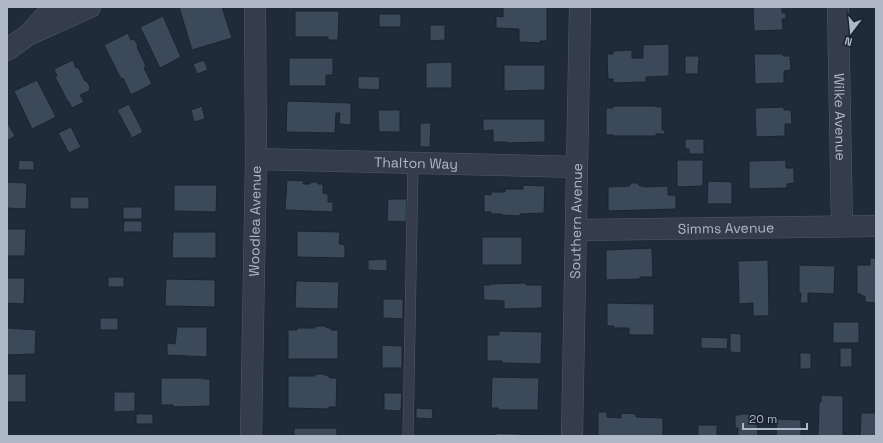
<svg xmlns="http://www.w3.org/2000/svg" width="883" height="443" font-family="'Space Grotesk',sans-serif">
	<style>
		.building { fill: #3c4959; stroke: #1b2430 }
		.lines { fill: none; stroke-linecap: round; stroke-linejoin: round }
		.service-casing { stroke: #515b67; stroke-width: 11 }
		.minor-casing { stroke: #515b67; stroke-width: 22 }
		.service { stroke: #343d49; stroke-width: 10 }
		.minor { stroke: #343d49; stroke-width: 21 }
		.labels { text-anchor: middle; stroke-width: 3; stroke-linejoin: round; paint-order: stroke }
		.street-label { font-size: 14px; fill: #aeb8c6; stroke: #19222e }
	</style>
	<rect width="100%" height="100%" fill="#202b39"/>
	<!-- building -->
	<g class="building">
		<polygon points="179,7 222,7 232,38 192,50"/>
		<polygon points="503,7 547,7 547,41 540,41 540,43 519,42 519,29 496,28 496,16 503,17"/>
		<polygon points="753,7 782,7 782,13 786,13 786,19 782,19 783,30 754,31"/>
		<polygon points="295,11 339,11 338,40 328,40 328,37 295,37"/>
		<rect x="379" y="14" width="22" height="13"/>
		<polygon points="163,16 181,57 160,68 140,27"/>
		<polygon points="430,25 445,25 445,40 430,41"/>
		<polygon points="128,33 131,40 134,39 138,45 137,47 146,66 144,68 152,84 131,95 123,78 121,79 104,45"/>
		<polygon points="669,44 669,76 646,77 646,82 613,83 613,79 608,79 607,54 613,54 613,51 632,50 632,58 643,58 643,45"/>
		<polygon points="754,54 783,54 783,56 790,56 791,70 784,71 784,83 755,84"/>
		<polygon points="685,56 699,56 698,74 685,74"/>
		<polygon points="289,58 333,58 333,75 326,75 326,86 289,86"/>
		<polygon points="73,60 76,68 78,67 85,81 87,81 90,87 89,91 80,95 84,102 72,108 69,102 68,102 55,77 57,76 54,69"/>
		<polygon points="204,60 208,70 197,74 193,64"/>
		<polygon points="452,62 452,88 426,88 426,63"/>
		<polygon points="504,65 545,65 545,90 504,91"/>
		<polygon points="358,76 380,77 379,90 358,89"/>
		<polygon points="37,80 56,117 32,129 14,91"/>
		<polygon points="287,101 351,103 351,125 339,124 340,113 336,113 335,133 286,132"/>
		<polygon points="129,104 143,132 132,138 117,110"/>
		<polygon points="202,106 205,119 194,122 191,110"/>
		<polygon points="613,106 655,106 656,107 662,107 662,130 665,130 665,134 656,134 656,136 613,136 613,135 606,135 606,108 613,108"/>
		<polygon points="784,107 784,110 791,110 792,124 785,124 785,136 756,137 755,108"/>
		<polygon points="378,110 400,110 400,132 379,132"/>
		<polygon points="483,119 545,119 545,142 507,143 507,142 493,142 493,130 483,131"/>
		<polygon points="7,122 15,136 7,141"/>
		<polygon points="420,123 431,123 430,147 420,147"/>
		<polygon points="71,127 81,147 69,153 58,133"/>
		<polygon points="685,139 704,139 704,154 689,154 689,149 685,149"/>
		<polygon points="19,160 34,161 34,170 18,170"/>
		<polygon points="677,160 703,160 703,186 677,187"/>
		<polygon points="786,160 786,168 794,168 794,183 787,184 787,188 749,189 749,161"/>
		<polygon points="287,180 304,181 303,184 310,184 311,182 317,182 318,184 323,184 323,193 328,194 328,202 333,202 333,212 285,210"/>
		<polygon points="708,181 732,182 732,204 707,204"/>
		<polygon points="7,182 27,183 26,209 7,208"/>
		<polygon points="632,183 637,183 640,186 644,186 644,187 668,186 668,195 676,195 676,209 608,211 608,187 629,186"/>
		<polygon points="174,185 217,185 216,212 174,211"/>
		<polygon points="523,185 545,186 544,213 520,214 520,216 502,215 502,214 491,214 491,212 484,212 484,194 491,195 491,192 505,192 505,189 523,189"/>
		<rect x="70" y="197" width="19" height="12"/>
		<polygon points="388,199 407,199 406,222 387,221"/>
		<rect x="123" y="207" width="19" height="12"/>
		<polygon points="124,221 142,221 142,232 123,232"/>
		<polygon points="7,229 26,229 25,256 7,256"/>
		<polygon points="297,231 340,232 339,244 345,245 345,258 297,257"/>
		<polygon points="173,232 216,232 216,258 172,258"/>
		<rect x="482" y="237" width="40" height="28"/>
		<polygon points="652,248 653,277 640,277 640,279 606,280 606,250"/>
		<polygon points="870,258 876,258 876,303 865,302 865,296 861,296 861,294 857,294 857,265 870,265"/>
		<polygon points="387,259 387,271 368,270 368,260"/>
		<polygon points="768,260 769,316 753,316 753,303 739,304 738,261"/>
		<polygon points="799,265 835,266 834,294 808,293 808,303 800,303 801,293 799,293"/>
		<rect x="108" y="277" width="16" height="10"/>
		<polygon points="7,278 25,278 24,304 7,303"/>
		<polygon points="166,279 215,280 215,307 165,306"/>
		<polygon points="296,281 339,282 338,309 295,308"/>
		<polygon points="526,283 526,285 542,285 542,308 504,309 504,301 484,300 483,285 490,285 490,284"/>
		<polygon points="383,299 403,299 403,319 383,318"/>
		<polygon points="607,303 654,304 654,335 629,335 629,328 613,328 614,326 607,326"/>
		<rect x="100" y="318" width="18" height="12"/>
		<rect x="833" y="322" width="26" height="21"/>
		<polygon points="317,326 325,326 327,328 331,328 331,330 338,330 338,359 288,359 288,330 297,330 297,328 314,328"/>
		<polygon points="177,327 207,327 207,357 167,355 167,343 175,344"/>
		<polygon points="7,328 36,330 35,354 7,355"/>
		<polygon points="499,331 542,332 541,364 502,363 502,361 487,361 487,335 499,335"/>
		<polygon points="730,333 741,334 741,353 730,352"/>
		<polygon points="701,337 728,338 727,349 701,348"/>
		<polygon points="382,345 402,346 402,368 382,368"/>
		<rect x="840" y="348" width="12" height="19"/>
		<rect x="800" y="353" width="11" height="16"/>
		<rect x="7" y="374" width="19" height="28"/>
		<polygon points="317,374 323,374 330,377 330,378 337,378 336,407 329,407 329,409 288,408 288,376 314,376"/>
		<polygon points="492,377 539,378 538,410 498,410 498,408 491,408"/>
		<polygon points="161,378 204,378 204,379 210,379 210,406 173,407 173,405 161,405"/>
		<polygon points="114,392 135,392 135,411 114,412"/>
		<polygon points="384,393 402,393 401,411 384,410"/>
		<polygon points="821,395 843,396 843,436 818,436 819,402 821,402"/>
		<polygon points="416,408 433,409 432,419 416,418"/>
		<polygon points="598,412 607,412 607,417 621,418 621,413 636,414 636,417 663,418 663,436 598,436"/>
		<polygon points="861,413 876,413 876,436 860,436"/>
		<rect x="136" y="414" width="17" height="10"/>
		<polygon points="739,414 756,414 758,436 738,436 738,428 735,428 735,415 739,415"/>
		<polygon points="777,419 801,420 801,436 776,436"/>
		<rect x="698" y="425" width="19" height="11"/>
		<rect x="294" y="428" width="43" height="8"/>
		<polygon points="496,433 539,435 539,436 496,436"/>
	</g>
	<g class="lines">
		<defs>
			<polyline id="service" points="408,436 413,163"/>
			<g id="minor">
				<path id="s1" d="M838 7 842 226"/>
				<polyline points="28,35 90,7"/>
				<polyline points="7,50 28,35 54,7"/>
				<path id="s2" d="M256 159 576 167"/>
				<path id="s3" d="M576 230 876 226"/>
				<path id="s4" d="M251 436 256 159 255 7"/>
				<path id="s5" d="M572 436 580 7"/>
			</g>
		</defs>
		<!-- service casing -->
		<use href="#service" class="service-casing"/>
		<!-- minor casing -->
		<use href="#minor" class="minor-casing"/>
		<!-- service -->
		<use href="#service" class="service"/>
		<!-- minor -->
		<use href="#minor" class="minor"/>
	</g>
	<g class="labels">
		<!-- street labels -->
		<g class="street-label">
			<text dy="5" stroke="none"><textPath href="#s1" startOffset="110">Wilke Avenue</textPath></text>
			<text dy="5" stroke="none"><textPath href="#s2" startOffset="160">Thalton Way</textPath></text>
			<text dy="5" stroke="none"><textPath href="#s5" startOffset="215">Southern Avenue</textPath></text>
			<text dy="5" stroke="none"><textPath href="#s4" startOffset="215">Woodlea Avenue</textPath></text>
			<text dy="5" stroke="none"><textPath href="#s3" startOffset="150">Simms Avenue</textPath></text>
		</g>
	</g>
	<!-- border -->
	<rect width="883" height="443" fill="none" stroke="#aeb8c6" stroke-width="16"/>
	<!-- north arrow -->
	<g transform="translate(851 32) rotate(196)" stroke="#19222e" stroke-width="3" paint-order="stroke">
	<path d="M0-3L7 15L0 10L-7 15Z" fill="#aeb8c6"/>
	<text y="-6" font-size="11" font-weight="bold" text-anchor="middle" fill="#aeb8c6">N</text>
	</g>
	<!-- scale -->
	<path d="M743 423v6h64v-6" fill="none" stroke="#aeb8c6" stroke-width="2"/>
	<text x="749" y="423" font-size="12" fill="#aeb8c6" stroke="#19222e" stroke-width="3" paint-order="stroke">20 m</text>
</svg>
